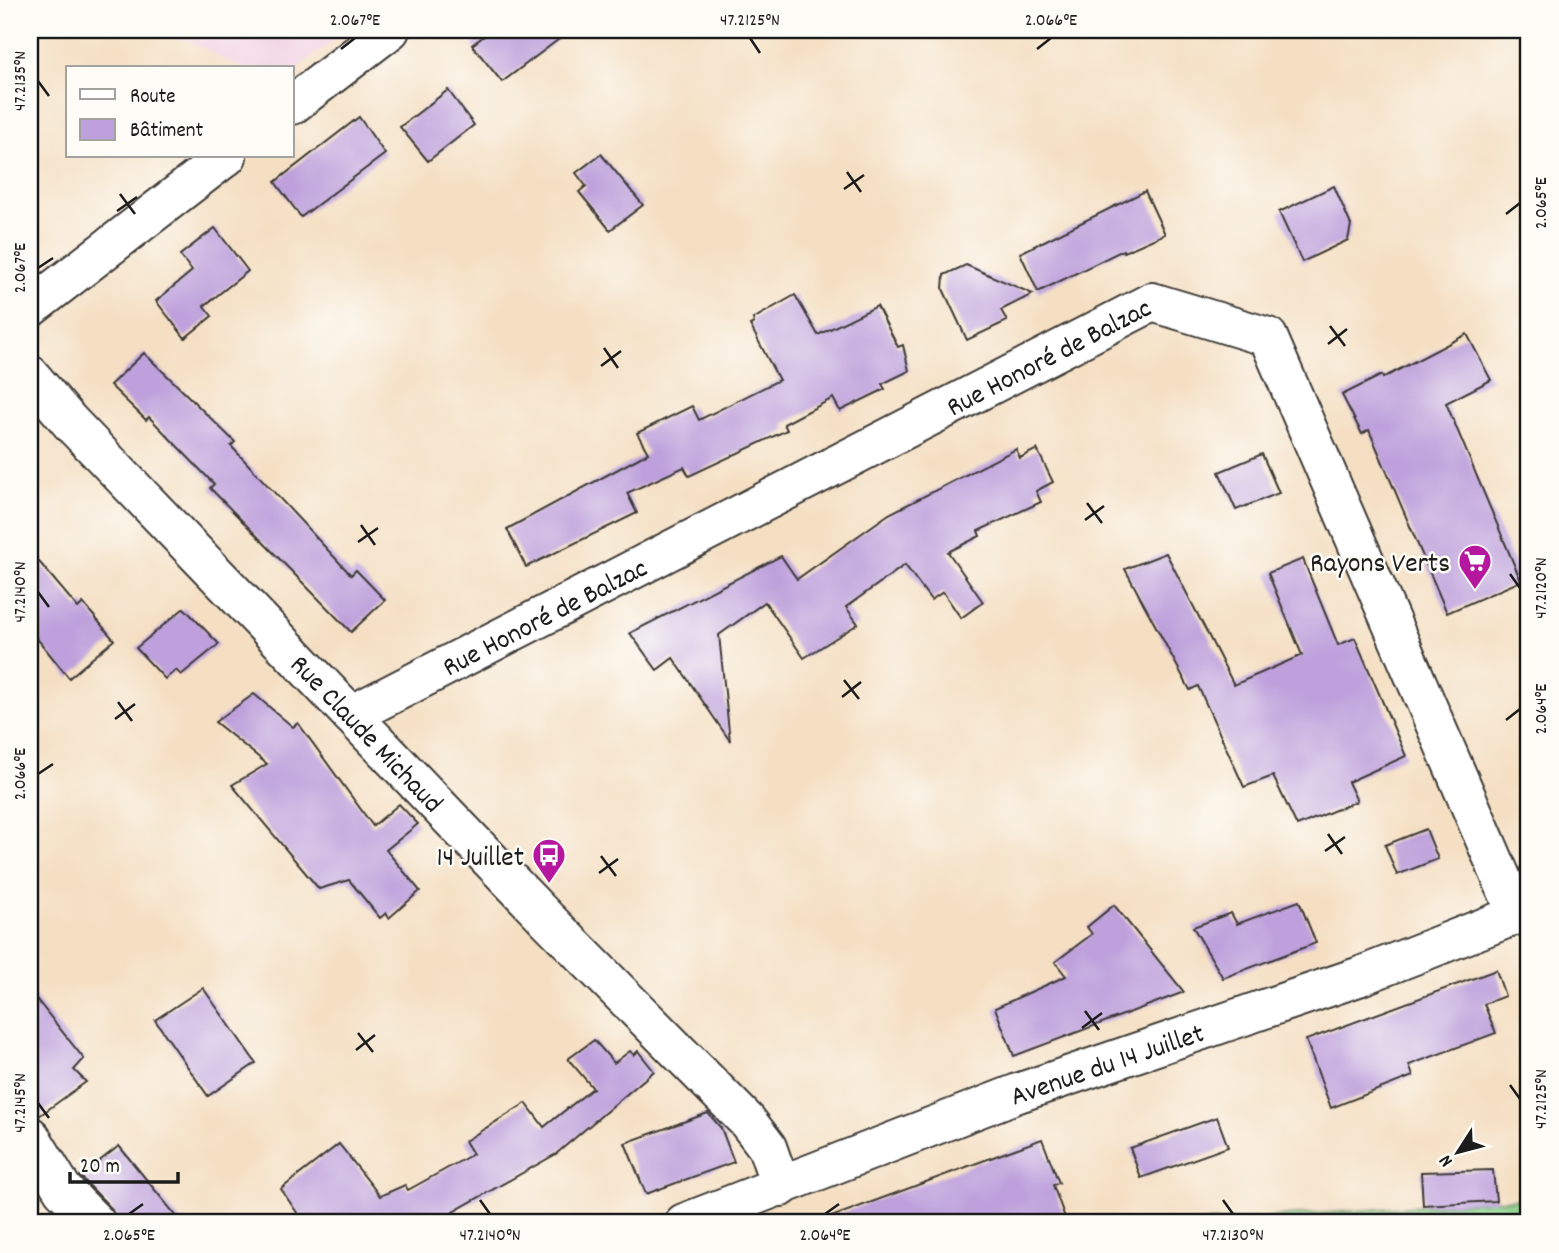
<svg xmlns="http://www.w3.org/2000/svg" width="1559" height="1253" font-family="Dekko,sans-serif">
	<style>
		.built { fill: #f1d0e3 }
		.green { fill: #88cd87; stroke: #527452; stroke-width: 2 }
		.building { fill: #bea1dc }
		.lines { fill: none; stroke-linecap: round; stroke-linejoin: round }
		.minor-casing { stroke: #3c3935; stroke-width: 42 }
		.minor { stroke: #fff; stroke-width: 38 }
		.ticks { fill: none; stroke: #1c1c1c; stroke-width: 2.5 }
		.labels { text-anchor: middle; stroke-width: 5; stroke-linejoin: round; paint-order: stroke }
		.street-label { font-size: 28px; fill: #1c1c1c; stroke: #fdfcf7 }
		.poi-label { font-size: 28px; fill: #1c1c1c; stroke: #fdfcf7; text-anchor: end }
		.neatline { fill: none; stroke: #1c1c1c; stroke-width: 2.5 }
		.ticks-label { font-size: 18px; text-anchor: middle; fill: #1c1c1c }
	</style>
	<rect width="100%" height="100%" fill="#fdfcf7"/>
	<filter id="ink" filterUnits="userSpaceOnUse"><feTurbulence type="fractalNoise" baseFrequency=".0143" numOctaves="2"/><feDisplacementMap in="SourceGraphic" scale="14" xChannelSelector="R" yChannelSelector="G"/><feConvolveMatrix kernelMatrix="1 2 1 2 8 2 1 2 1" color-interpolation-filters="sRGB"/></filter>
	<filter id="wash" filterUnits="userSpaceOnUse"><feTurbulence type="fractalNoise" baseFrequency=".00686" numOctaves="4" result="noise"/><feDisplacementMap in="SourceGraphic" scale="28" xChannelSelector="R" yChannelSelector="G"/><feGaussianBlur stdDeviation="1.57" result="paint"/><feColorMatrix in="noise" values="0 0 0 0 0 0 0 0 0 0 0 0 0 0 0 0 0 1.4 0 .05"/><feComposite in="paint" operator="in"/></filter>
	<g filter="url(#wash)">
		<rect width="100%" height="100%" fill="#f4dfc3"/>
		<!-- built -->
		<polygon class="built" points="167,30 347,30 292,72 292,68 241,68"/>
		<!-- green -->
		<polygon class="green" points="1529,1198 1529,1223 1192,1223"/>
		<g id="blocks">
			<!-- building -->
			<g class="building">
				<polygon points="492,30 571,30 502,82 472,45"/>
				<polygon points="448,90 474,125 428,161 400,127"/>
				<polygon points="359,117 385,154 301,217 275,182"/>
				<polygon points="601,154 643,205 610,230 579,192 586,186 576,173"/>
				<polygon points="1334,186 1351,225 1348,240 1302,262 1279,212"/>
				<polygon points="1145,191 1165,234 1124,252 1123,250 1038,292 1020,253"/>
				<polygon points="215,228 248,271 204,306 212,316 185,338 156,301 192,271 180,255"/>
				<polygon points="966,265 1033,294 1001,310 1007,321 967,340 943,289 944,275"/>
				<polygon points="795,295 818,335 877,306 898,347 903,345 909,371 882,384 885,389 840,411 833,398 784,424 787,430 689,476 684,467 627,493 637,513 526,567 507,529 648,453 637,433 692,406 699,420 779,380 750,325 754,323 753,319"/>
				<polygon points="1467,334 1491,380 1446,403 1521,581 1447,613 1369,430 1362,434 1342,395 1382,375 1383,378"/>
				<polygon points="144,353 235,442 231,446 351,575 356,570 385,600 351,632 210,488 214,484 149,417 146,420 110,385"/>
				<polygon points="1016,449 1020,458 1037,449 1053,482 1036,491 1041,502 978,531 980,536 948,552 983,602 961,618 943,592 931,600 905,565 846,607 858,624 804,658 765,602 719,635 730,741 673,658 657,670 630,633 781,556 797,579 889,514"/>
				<polygon points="1262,454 1279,493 1236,510 1219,472"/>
				<polygon points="30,551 78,608 83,603 114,640 69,678 30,630"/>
				<polygon points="1166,553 1234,685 1302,655 1268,573 1303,559 1338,645 1355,638 1406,756 1348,782 1357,801 1297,826 1273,776 1244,787 1198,686 1190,690 1125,569"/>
				<polygon points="184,608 219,644 181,675 176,670 165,679 136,648"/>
				<polygon points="254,694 293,727 298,723 373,826 399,804 418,824 386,850 420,891 389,918 386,913 380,918 349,880 319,889 232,785 267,764 215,722"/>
				<polygon points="1426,829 1438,859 1397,875 1385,845"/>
				<polygon points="1299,901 1316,943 1223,978 1193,927 1231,913 1237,924"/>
				<polygon points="1114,905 1184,992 1014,1056 995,1008 1066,976 1055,962 1092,934 1087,927"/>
				<polygon points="1496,970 1505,996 1484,1004 1496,1033 1409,1065 1413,1076 1331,1108 1306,1040"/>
				<polygon points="203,988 256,1063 208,1096 155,1020"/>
				<polygon points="30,991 84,1059 74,1070 86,1082 39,1116 30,1114"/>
				<polygon points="594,1040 614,1063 630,1051 634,1055 638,1051 654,1071 556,1154 453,1212 458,1223 304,1223 281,1189 339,1144 380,1196 405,1185 408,1190 473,1154 465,1141 526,1103 544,1127 593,1088 568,1059"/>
				<polygon points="708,1113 721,1128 734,1162 646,1194 625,1143"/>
				<polygon points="1217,1117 1228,1147 1141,1178 1130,1148"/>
				<polygon points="1042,1139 1059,1183 1053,1185 1067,1223 824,1223 823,1220"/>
				<polygon points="119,1146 132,1162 182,1223 117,1223 111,1208 80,1176"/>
				<polygon points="1493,1170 1496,1201 1423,1205 1421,1172"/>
			</g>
		</g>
	</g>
	<g filter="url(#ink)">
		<use href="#blocks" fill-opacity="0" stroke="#3c3935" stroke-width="2"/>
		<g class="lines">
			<defs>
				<g id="minor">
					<polyline points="292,105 390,30"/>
					<polyline points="30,308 227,156"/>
					<path id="s1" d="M30 375 70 422 546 918 747 1121 767 1147 781 1187"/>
					<path id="s2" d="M351 715 1152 302 1268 337 1517 914"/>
					<polyline points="30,1136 63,1190 96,1223"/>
					<path id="s3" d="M684 1223 1018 1093 1358 977 1529 910"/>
				</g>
			</defs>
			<!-- minor casing -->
			<use href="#minor" class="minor-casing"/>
			<!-- minor -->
			<use href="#minor" class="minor"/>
		</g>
	</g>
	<!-- ticks -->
	<path class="ticks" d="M750 38 760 53M341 49 355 38M1037 49 1051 38M38 81 49 96M847 172 861 192M844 189 864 175M120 194 135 214M117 211 137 197M1506 214 1520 203M38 268 53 258M1330 326 1345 346M1328 344 1347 329M604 348 618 368M601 366 621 351M1087 503 1102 523M1085 520 1104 506M361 525 375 545M358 542 378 528M1510 574 1520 588M38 592 49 607M844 680 859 699M842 697 861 682M118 702 132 721M115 719 135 704M1506 720 1520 709M38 774 53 764M1328 834 1342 854M1325 851 1345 837M601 856 616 876M599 873 618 859M1085 1011 1099 1030M1082 1028 1102 1013M358 1033 373 1052M356 1050 375 1035M1510 1085 1520 1099M38 1103 49 1118M480 1200 490 1214M1223 1200 1233 1214M129 1214 143 1204M825 1214 839 1204"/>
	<!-- icons -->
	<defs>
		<symbol id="supermarket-pin" viewBox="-11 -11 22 30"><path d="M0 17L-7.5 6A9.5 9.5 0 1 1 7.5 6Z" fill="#b5179e" stroke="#fdfcf7"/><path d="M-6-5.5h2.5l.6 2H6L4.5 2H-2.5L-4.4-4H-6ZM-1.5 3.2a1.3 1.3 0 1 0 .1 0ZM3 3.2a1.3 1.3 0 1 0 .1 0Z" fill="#fff"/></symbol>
		<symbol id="bus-pin" viewBox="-11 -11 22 30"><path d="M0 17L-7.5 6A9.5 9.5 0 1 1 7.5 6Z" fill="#b5179e" stroke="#fdfcf7"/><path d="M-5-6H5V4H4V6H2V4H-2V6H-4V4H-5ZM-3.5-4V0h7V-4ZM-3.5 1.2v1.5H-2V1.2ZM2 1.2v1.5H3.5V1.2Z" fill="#fff"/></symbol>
	</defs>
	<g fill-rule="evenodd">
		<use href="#supermarket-pin" x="1456" y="542" width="38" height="52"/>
		<use href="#bus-pin" x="530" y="836" width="38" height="52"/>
	</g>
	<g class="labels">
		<!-- street labels -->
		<g class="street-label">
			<text dy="10" stroke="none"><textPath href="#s2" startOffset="784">Rue Honoré de Balzac</textPath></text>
			<text dy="10" stroke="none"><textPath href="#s2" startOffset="217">Rue Honoré de Balzac</textPath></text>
			<text dy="10" stroke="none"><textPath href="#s1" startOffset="492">Rue Claude Michaud</textPath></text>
			<text dy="10" stroke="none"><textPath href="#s3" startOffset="452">Avenue du 14 Juillet</textPath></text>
		</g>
		<!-- poi labels -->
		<g class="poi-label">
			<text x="1450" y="571">Rayons Verts</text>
			<text x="524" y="865">14 Juillet</text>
		</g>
	</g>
	<!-- margin -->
	<rect width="1559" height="1253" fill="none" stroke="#fdfcf7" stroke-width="77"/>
	<!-- legend -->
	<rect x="66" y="66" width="228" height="91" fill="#fdfcf7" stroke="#a3a29f" stroke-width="2"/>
	<rect x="80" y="89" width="35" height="10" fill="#ffffff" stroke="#a3a29f" stroke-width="2"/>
	<text x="130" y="102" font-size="21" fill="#1c1c1c">Route</text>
	<rect x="80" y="119" width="35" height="21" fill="#bea1dc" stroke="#a3a29f" stroke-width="2"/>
	<text x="130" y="136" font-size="21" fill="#1c1c1c">Bâtiment</text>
	<!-- north arrow -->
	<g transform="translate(1458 1152) rotate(234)" stroke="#fdfcf7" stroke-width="5" paint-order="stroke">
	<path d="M0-5L12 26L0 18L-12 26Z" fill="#1c1c1c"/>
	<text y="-10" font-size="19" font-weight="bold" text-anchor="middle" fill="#1c1c1c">N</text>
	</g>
	<!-- scale -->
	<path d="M70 1172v10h108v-10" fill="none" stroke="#1c1c1c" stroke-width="3.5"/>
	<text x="80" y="1172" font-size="21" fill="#1c1c1c" stroke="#fdfcf7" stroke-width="5" paint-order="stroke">20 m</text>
	<rect x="38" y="38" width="1482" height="1176" class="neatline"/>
	<g class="ticks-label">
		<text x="355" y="25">2.067°E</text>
		<text x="750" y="25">47.2125°N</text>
		<text x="1051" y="25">2.066°E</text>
		<text transform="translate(19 81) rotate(-90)" y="6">47.2135°N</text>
		<text transform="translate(1540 203) rotate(-90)" y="6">2.065°E</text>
		<text transform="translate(19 268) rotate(-90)" y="6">2.067°E</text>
		<text transform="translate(1540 588) rotate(-90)" y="6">47.2120°N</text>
		<text transform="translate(19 592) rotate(-90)" y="6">47.2140°N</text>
		<text transform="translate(1540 709) rotate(-90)" y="6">2.064°E</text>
		<text transform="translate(19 774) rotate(-90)" y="6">2.066°E</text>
		<text transform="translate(1540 1099) rotate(-90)" y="6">47.2125°N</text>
		<text transform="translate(19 1103) rotate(-90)" y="6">47.2145°N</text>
		<text x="129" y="1240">2.065°E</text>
		<text x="490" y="1240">47.2140°N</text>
		<text x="825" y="1240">2.064°E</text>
		<text x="1233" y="1240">47.2130°N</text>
	</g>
</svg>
